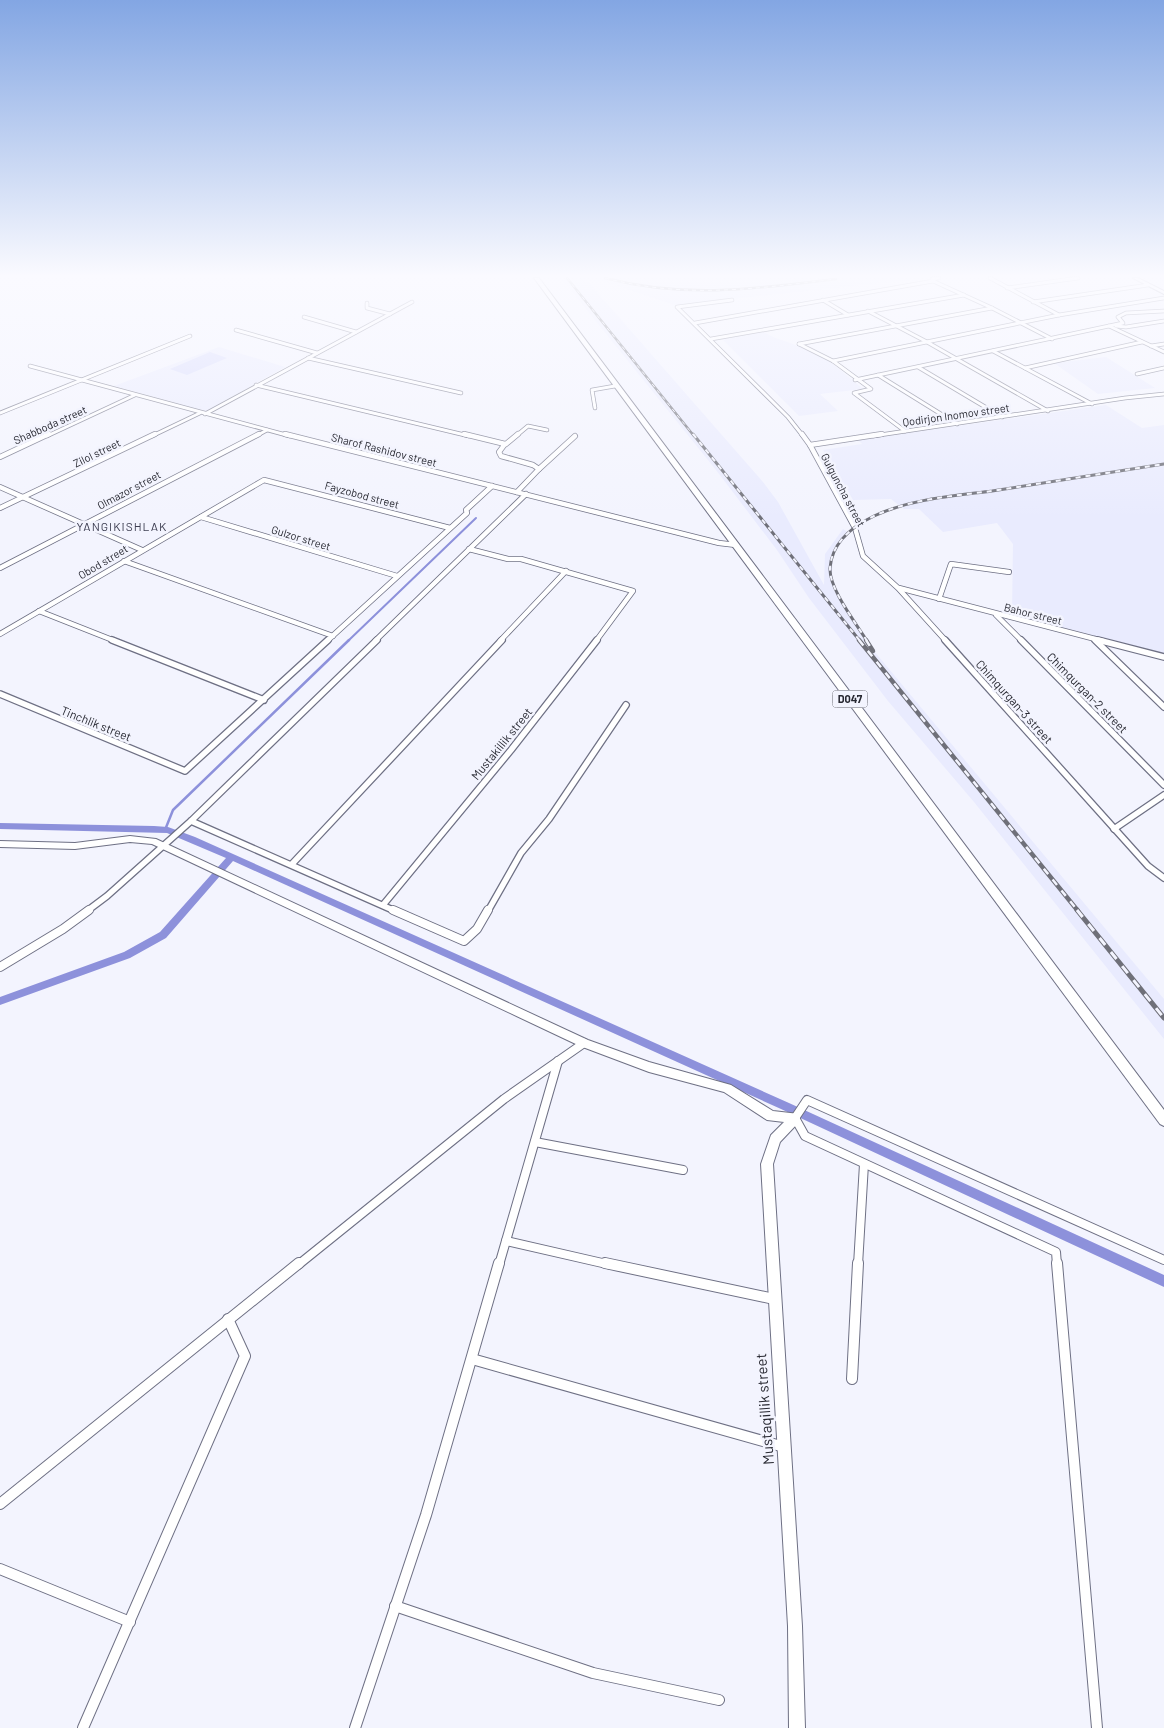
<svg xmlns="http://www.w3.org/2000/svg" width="1164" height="1728" font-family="Barlow,sans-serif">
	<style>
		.built { fill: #e9ebfe }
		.green { fill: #d6d9fc }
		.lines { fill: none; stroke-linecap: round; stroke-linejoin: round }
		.stream-far1 { stroke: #8d91db; stroke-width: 2 }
		.stream { stroke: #8d91db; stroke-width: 2.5 }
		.canal { fill: #8d91db; fill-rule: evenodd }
		.street-far4-casing { stroke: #6e7084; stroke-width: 4.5 }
		.street-far3-casing { stroke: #6e7084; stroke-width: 6 }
		.street-far2-casing { stroke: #6e7084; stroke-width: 8 }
		.street-far1-casing { stroke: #6e7084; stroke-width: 10 }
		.street-casing { stroke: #6e7084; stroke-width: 12 }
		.secondary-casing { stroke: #6e7084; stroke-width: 2 }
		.primary-casing { stroke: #6e7084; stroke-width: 2 }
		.street-far4 { stroke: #fff; stroke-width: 3 }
		.street-far3 { stroke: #fff; stroke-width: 4.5 }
		.street-far2 { stroke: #fff; stroke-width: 5.5 }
		.street-far1 { stroke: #fff; stroke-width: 8 }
		.street { stroke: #fff; stroke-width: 10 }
		.secondary { fill: #fff; fill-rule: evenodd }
		.primary { fill: #fff; fill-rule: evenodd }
		.rail-far3-casing { stroke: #6f7079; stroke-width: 2.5 }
		.rail-far2-casing { stroke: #6f7079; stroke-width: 3 }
		.rail-far1-casing { stroke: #6f7079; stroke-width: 4.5 }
		.rail-casing { stroke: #6f7079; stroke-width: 5 }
		.rail-far3 { stroke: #f3f4fe; stroke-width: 1; stroke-dasharray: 4; stroke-linecap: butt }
		.rail-far2 { stroke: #f3f4fe; stroke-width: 2; stroke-dasharray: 5; stroke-linecap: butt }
		.rail-far1 { stroke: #f3f4fe; stroke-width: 2.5; stroke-dasharray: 7; stroke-linecap: butt }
		.rail { stroke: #f3f4fe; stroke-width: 3; stroke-dasharray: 9; stroke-linecap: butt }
		.labels { text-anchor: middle; stroke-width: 5; stroke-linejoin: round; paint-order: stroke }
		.far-street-label { font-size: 11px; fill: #282932; stroke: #f3f4fe }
		.shield { fill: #f3f4fe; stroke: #65666f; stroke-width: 1 }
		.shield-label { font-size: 11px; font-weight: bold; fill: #282932 }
		.far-quarter-label { font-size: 12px; letter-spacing: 1px; fill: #3e3f52; stroke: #f3f4fe }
		.street-label { font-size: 12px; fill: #282932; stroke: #f3f4fe }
		.near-street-label { font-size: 15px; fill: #282932; stroke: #f3f4fe }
	</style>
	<rect width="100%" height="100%" fill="#f3f4fe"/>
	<!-- built -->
	<g class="built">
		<polygon points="561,278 584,278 589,283 763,482 778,502 824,585 825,554 843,529 849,533 837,548 833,557 832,572 834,590 855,624 869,645 1164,999 1164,1039 974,802 888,701 809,598 777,550 716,470"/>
		<polygon points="594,278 928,278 674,305"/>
		<polygon points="764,332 773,337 821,354 863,389 820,394 838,411 799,416 722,339"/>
		<polygon points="219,347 285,367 206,411 114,386"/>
		<polygon points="1106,357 1155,388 1098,394 1054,363"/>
		<polygon points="1106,405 1142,428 1164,425 1164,653 1012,615 1013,544 997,523 943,532 919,509 904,509 891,499 853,500 823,450 862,444 858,440"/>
	</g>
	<!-- green -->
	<polygon class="green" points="210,352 227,358 187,375 170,369"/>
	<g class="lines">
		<!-- stream-far1 -->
		<polyline class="stream-far1" points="348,641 476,518"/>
		<!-- stream -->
		<polyline class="stream" points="165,830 173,810 349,640"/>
		<!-- canal -->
		<polygon class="canal" points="0,823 154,826 168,827 195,837 789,1103 1164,1275 1164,1287 781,1109 233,861 166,938 130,958 0,1005 0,997 124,952 160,932 226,858 167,833 0,829"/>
		<defs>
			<g id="street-far4">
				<polyline points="990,278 1059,315"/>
				<polyline points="933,281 992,308 1052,339"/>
				<polyline points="1007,288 1078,278"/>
				<polyline points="732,300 677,307 788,417 803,436"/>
				<polyline points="823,300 848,315"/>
				<polyline points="1033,302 1148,285"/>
				<polyline points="367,303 367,308 390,314"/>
				<polyline points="868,311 927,342 1048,411"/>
				<polyline points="304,317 356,332"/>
				<polyline points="695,323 933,281 932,279 939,278"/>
				<polyline points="1109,326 1164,352"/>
				<polyline points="1116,326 1126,327 1164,321"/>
				<polyline points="236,330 317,353"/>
				<polyline points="711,339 964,295"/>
				<polyline points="799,344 992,308"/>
				<polyline points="799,344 833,361 871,389 854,393 905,431"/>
				<polyline points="1151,346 1164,344"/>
				<polyline points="993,351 1092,404"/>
				<polyline points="308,358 461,393"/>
				<polyline points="833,361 1059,315 1164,298"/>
				<polyline points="30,366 290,436"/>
				<polyline points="918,367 1002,417"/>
				<polyline points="1025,368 1142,342"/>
				<polyline points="1137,374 1164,368"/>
				<polyline points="878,375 957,424"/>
				<polyline points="855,380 1123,323 1118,317 1126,313 1164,311"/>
				<polyline points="256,385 469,436"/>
				<polyline points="595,408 592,390 615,386"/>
				<polyline points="0,413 190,336"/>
				<polyline points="205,414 412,302"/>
				<polyline points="47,436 135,395"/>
				<polyline points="152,436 200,413"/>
				<polyline points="256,436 267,430"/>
				<polyline points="516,436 528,426 547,430"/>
				<polyline points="873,436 1125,398 1164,394"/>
			</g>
			<g id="street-far3">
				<polyline points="285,434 719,543 736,545"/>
				<polyline points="464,434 505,444 499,452 501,456 533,465 539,469 517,492"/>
				<polyline points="802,434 810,445 855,528 863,556 898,588 946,641"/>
				<polyline points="506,444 518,434"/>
				<polyline points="810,445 882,434"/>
				<polyline points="0,457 49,434"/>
				<polyline points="539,469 575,436"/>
				<polyline points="0,487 142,550"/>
				<polyline points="0,508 155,434"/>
				<polyline points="201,517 397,576"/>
				<polyline points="469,549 508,559 521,559 633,591 596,641"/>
				<polyline points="124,561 333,636"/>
				<polyline points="0,568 259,434"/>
				<polyline points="899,588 1103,641"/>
				<polyline points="939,599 951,564 1009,572"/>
				<polyline points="39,611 115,641"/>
				<polyline points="996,615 1022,641"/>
				<polyline points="0,634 264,480 450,528"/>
				<polyline points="327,641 467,513 466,510 492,486"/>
				<polyline points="375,641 526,494"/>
				<polyline points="500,641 566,571"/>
			</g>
			<g id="street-far2">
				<polyline points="112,640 264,700"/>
				<polyline points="945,640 1148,866 1164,878"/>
				<polyline points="1021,640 1164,785"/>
				<polyline points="1095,640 1164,707"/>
				<polyline points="1098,640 1164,657"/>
				<polyline points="0,694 185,771 328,640"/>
				<polyline points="191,821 395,911"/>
				<polyline points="1114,829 1164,795"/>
				<polyline points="292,864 502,640"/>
				<polyline points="383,905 511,750 597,640"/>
				<polyline points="87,911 107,896 191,821 377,640"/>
				<polyline points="488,911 521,853 549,819 626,705"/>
			</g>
			<g id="street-far1">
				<polyline points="393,910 464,941 477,929 488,910"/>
				<polyline points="0,967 63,929 89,910"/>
				<polyline points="535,1142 683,1170"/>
				<polyline points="506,1241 611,1265"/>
				<polyline points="298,1265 504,1099 584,1043"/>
				<polyline points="499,1265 558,1061"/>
				<polyline points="858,1265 864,1164"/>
				<polyline points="1057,1265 1056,1252 805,1136 795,1118 807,1100 1164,1260"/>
			</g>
			<g id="street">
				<polyline points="605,1263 774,1299"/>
				<polyline points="1057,1263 1097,1728"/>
				<polyline points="472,1359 784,1447"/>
				<polyline points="852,1379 858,1263"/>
				<polyline points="0,1504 299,1263"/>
				<polyline points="0,1569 130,1622"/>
				<polyline points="395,1606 593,1673 719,1700"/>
				<polyline points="83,1728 245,1356 228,1319"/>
				<polyline points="355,1728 426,1515 499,1263"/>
			</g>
			<g id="secondary">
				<polygon points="1133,278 1138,278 1164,291 1164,294"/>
				<polygon points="130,836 156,839 588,1040 649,1062 731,1085 773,1111 799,1114 800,1118 799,1122 780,1142 773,1164 802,1626 805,1728 789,1728 788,1626 761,1164 771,1135 784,1122 767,1120 724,1092 649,1072 580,1046 152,844 130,842 75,849 0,847 0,841 75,843"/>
			</g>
			<polygon id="primary" points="534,278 539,278 1164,1110 1164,1126 1160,1124"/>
		</defs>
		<!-- street-far4 casing -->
		<use href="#street-far4" class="street-far4-casing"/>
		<!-- street-far3 casing -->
		<use href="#street-far3" class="street-far3-casing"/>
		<!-- street-far2 casing -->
		<use href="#street-far2" class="street-far2-casing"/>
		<!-- street-far1 casing -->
		<use href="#street-far1" class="street-far1-casing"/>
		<!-- street casing -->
		<use href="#street" class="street-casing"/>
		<!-- secondary casing -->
		<use href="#secondary" class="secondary-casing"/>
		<!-- primary casing -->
		<use href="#primary" class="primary-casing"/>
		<!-- street-far4 -->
		<use href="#street-far4" class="street-far4"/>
		<!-- street-far3 -->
		<use href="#street-far3" class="street-far3"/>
		<!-- street-far2 -->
		<use href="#street-far2" class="street-far2"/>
		<!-- street-far1 -->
		<use href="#street-far1" class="street-far1"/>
		<!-- street -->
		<use href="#street" class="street"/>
		<!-- secondary -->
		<use href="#secondary" class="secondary"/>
		<!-- primary -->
		<use href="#primary" class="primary"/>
		<defs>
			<g id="rail-far3">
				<polyline points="567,278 694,436"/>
				<path d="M605 278C686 299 755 289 836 279"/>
			</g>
			<g id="rail-far2">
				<polyline points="693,434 860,641"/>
				<path d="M867 641C856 623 829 589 830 568 832 542 853 526 874 516 910 499 953 496 992 491 1049 482 1107 473 1164 464"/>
			</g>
			<g id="rail-far1">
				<polyline points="859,640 1078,911"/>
				<polyline points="866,640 873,651"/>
			</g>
			<polyline id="rail" points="1077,910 1164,1018"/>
		</defs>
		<!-- rail-far3 casing -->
		<use href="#rail-far3" class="rail-far3-casing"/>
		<!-- rail-far2 casing -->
		<use href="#rail-far2" class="rail-far2-casing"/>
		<!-- rail-far1 casing -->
		<use href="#rail-far1" class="rail-far1-casing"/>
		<!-- rail casing -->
		<use href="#rail" class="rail-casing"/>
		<!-- rail-far3 -->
		<use href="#rail-far3" class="rail-far3"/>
		<!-- rail-far2 -->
		<use href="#rail-far2" class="rail-far2"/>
		<!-- rail-far1 -->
		<use href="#rail-far1" class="rail-far1"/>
		<!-- rail -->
		<use href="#rail" class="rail"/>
	</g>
	<!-- sky -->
	<linearGradient id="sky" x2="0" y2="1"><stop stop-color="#83a6e3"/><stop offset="0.53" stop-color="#fafaff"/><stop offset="1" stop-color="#fafaff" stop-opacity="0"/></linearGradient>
	<rect width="1164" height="520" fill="url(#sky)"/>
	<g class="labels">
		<!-- far-street labels -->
		<g class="far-street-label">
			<text transform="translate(956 415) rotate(-8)" y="4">Qodirjon Inomov street</text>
			<text transform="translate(50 425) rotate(-24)" y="4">Shabboda street</text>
			<text transform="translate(384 450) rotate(14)" y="4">Sharof Rashidov street</text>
			<text transform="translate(97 453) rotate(-26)" y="4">Zilol street</text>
			<text transform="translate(129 490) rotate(-28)" y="4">Olmazor street</text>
			<text transform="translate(843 490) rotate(62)" y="4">Gulguncha street</text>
			<text transform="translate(362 495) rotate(15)" y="4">Fayzobod street</text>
			<text transform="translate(301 538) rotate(17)" y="4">Gulzor street</text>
			<text transform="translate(103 562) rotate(-31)" y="4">Obod street</text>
			<text transform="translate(1033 614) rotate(14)" y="4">Bahor street</text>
		</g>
		<!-- shield labels -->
		<rect class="shield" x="832.5" y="690.5" width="35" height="17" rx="4"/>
		<g class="shield-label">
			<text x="850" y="703">D047</text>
		</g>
		<!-- far-quarter labels -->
		<g class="far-quarter-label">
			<text x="122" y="531">YANGIKISHLAK</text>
		</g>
		<!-- street labels -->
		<g class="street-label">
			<text transform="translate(1087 693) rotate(45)" y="4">Chimqurgan-2 street</text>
			<text transform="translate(1014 702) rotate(48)" y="4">Chimqurgan-3 street</text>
			<text transform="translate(96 724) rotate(22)" y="4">Tinchlik street</text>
			<text transform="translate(502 744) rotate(-51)" y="4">Mustakillik street</text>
		</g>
		<!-- near-street labels -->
		<g class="near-street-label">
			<text transform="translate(765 1409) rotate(-94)" y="5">Mustaqillik street</text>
		</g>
	</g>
</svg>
